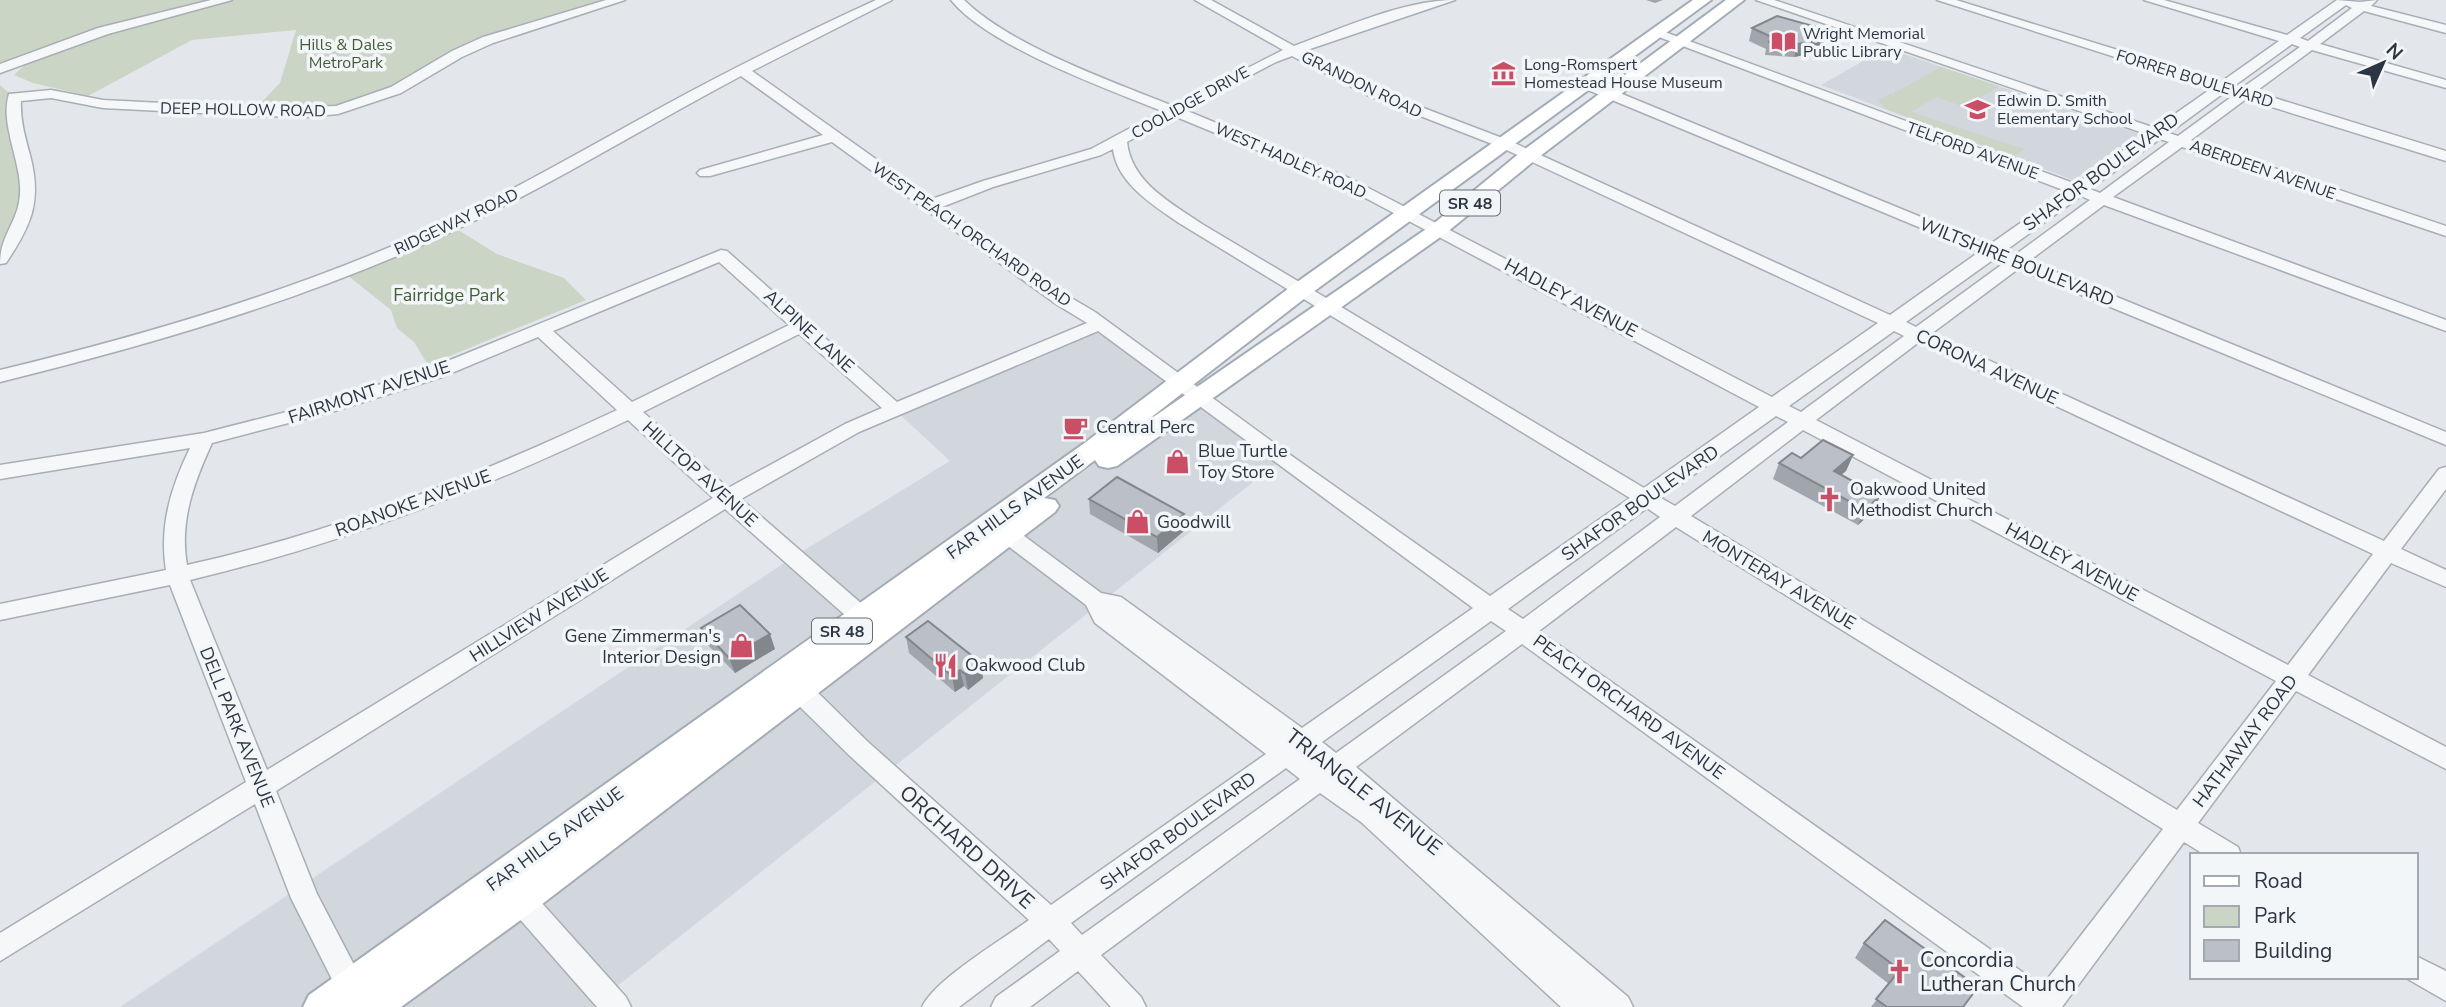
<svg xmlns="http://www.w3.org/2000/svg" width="2446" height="1007" font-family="'Nunito Sans',sans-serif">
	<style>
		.built { fill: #d2d6dd }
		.green { fill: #cad5c5 }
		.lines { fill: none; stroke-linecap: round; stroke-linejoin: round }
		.minor-casing { stroke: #a8aeb5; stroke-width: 3 }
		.major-casing { stroke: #a3acb6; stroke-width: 4 }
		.minor { fill: #f6f7f9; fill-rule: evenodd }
		.major { fill: #fff; fill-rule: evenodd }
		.wall { fill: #a1a5ac }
		.shaded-wall { fill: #83868c }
		.building { fill: #bbc0c8; stroke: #83868c; stroke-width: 2 }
		.labels { text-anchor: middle; stroke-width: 7; stroke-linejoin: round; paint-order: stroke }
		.far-poi-label { font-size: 16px; fill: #2c3543; stroke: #f3f6f8; text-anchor: start }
		.far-park-label { font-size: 16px; fill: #425e39; stroke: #f3f6f8 }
		.far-street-label { font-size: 16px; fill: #2c3543; stroke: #f3f6f8 }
		.shield { fill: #f3f6f8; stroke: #686f79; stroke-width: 2 }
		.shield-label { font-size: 16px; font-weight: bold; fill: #2c3543 }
		.street-label { font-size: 18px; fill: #2c3543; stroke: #f3f6f8 }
		.park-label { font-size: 18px; fill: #425e39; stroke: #f3f6f8 }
		.poi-label { font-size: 18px; fill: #2c3543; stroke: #f3f6f8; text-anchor: start }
		.near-street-label { font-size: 21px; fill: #2c3543; stroke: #f3f6f8 }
		.near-poi-label { font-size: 21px; fill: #2c3543; stroke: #f3f6f8; text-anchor: start }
	</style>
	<rect width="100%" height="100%" fill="#e3e7eb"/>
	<!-- built -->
	<g class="built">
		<polygon points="1886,48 2139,134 2073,180 1821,85"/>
		<polygon points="1100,324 1282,459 606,995 616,1007 120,1007 793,557 950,461 894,409"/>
	</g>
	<!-- green -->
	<g class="green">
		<polygon points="0,0 619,0 522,29 356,106 253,111 280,83 296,30 192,40 88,96 33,83 14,75 27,63 0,69"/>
		<polygon points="1941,67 1999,86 1965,107 1936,97 1911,112 2024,149 2013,157 1886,109 1878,101 1890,94 1895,96 1894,93"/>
		<polygon points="0,85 14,97 26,175 19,227 0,259"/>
		<polygon points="455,228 497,254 564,278 586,300 428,365 414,342 397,328 391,310 347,275"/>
	</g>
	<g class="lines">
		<defs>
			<g id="minor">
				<polygon points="211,0 232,0 108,34 0,73 0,64 98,28"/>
				<path d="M606 0H625L493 43 462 57 401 93 338 114 306 117 263 116 103 108 51 98 21 101C20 119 25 137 30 155 42 201 32 224 6 263L0 264C0 232 22 220 20 186 19 158 0 121 9 94L51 90 103 100 263 108 336 106 391 87 452 51 483 37Z"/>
				<path d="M876 0H892L752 71 932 199 983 181 1091 149 1162 111C1105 88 988 46 951 0H964C1011 46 1111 81 1173 106L1283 50 1195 0H1211L1294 46C1343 28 1404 0 1455 0L1304 51 1379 91 1510 141 1890 315 1979 252 1583 88V82H1593L1989 245 2066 191 1651 34 1652 31H1662L2076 184 2146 134 1756 0H1774L2155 128 2212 88 1937 0H1956L2221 82 2279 41 2144 0H2164L2287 35 2337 0 2360 2 2377 0 2371 6 2446 25V33L2364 11 2320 44 2446 80V88L2312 50 2255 92 2446 151V161L2246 99 2191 140 2446 226V236L2182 147 2113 197 2446 320V331L2104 205 2029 261 2446 432V445L2018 269 1931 334 2384 541 2439 469 2446 467V489L2401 549 2446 570V587L2391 563 2308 675 2446 747V769L2296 691 2198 823 2238 847 2241 855H2205L2184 842 2062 1007H2023L1522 644 1356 767 1628 997 1633 1007H1561L1361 822 1320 793 1101 955 1141 997 1146 1007H1111L1078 971 1030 1007H991L996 997 1060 951 1049 939 959 1007H922C934 980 1003 939 1029 920L850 756 791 698 788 691 791 684 800 682 809 684 868 742 1051 905 1266 754 1095 623 1086 605 1000 540 997 535 1000 530 1008 528 1016 530 1101 593 1121 597 1302 728 1473 608 1098 331 859 432 741 499 870 611 873 617 870 623 862 625 854 623 725 509 276 791 317 894 376 1007H346L291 898 255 804 0 961V933L246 782 170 585 0 620V604L166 570C159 526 171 487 190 448L0 479V465L204 433 321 403 428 369 721 250 727 251 897 402 1087 323 1056 304 832 142 710 176H700L697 173 700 170 823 135 741 76C643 128 548 187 447 234 304 300 153 344 0 382V370C149 334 298 290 438 226 513 191 585 149 658 109 729 70 802 34 876 0ZM2346 5 2352 8 2308 41 2300 38ZM2292 44 2300 47 2242 88 2234 86ZM1292 56 1369 96 1500 147 1878 323 1772 397 1351 179 1185 110 1276 62ZM2225 92 2234 95 2178 136 2169 133ZM1174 116 1341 185 1759 407 1644 488 1202 224C1171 203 1131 182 1127 142ZM2160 139 2169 142 2100 193 2090 189ZM1113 149C1117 183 1153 205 1179 223L1630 498 1490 596 1289 454 1095 312 1068 296 942 207 993 187 1101 155ZM2081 196 2090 200 2015 255 2005 251ZM1994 259 2004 263 1916 327 1906 322ZM719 262 789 325 632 402 553 331ZM1894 331 1904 336 1801 412 1789 406ZM799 334 882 408 845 424 728 488 643 412ZM538 337 617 410C479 475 337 532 187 565 179 522 194 482 212 443L335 411 442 377ZM1919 342 2373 554 2288 665 1816 420ZM1776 416 1788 422 1675 506 1661 498ZM628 420 713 498 267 770 190 580C343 544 487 488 628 420ZM1803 430 2276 681 2177 810 1691 516ZM1647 508 1660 517 1523 619 1508 609ZM1676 527 2163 829 2042 986 1539 631ZM1491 621 1506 631 1336 753 1322 742ZM1286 768 1300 779 1082 935 1071 923Z"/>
				<polygon points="513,879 523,882 626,997 631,1007 597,1007 503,900 499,891 503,882"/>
				<polygon points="2416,956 2446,971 2446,1001 2406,978 2416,977"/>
			</g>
			<polygon id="major" points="1693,0 1711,0 1309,295 1136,429 1432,225 1521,152 1726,0 1744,0 1535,160 1446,233 1117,466 1108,468 1099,466 1095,460 1044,498 1055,500 1059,506 1055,512 533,911 401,1007 303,1007 309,995 1086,442 1293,285"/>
		</defs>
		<!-- minor casing -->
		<use href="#minor" class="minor-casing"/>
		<!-- major casing -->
		<use href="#major" class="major-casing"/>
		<!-- minor -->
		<use href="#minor" class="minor"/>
		<!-- major -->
		<use href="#major" class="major"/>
	</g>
	<!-- wall -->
	<g class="wall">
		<polygon points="1646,0 1663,0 1655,3"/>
		<polygon points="1752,28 1818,37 1825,39 1821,52 1794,57 1765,55 1766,49 1749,41"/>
		<polygon points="1853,455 1846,471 1841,475 1880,496 1873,511 1858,525 1773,479 1779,463 1801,458"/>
		<polygon points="1089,499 1185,530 1158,553 1090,514"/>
		<polygon points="701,628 775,649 735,673 706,643"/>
		<polygon points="906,637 981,663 983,678 968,690 964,686 955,692 909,653"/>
		<polygon points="1864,943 1963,1007 1871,1007 1889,984 1855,958"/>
	</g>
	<!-- shaded-wall -->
	<g class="shaded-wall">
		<polygon points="1820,28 1817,40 1825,39 1821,52 1794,57 1798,44 1809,34"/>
		<polygon points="1853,455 1846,471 1827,487 1834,471"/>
		<polygon points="1880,496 1873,511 1858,525 1865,510"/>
		<polygon points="1184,514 1185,530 1158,553 1157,537"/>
		<polygon points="770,634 775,649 735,673 729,658"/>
		<polygon points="981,663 983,678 968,690 965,674"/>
		<polygon points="960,670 964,686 955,692 952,676"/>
	</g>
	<!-- building -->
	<g class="building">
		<polygon points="1777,16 1820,28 1809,34 1825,39 1798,44 1768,42 1776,39 1752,28"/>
		<polygon points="1823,440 1853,455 1834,471 1880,496 1865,510 1779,463 1792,453 1801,458"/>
		<polygon points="1117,477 1184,514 1157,537 1089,499"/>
		<polygon points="740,605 770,634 729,658 701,628"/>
		<polygon points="928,621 981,663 965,674 960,670 952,676 906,637"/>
		<polygon points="1885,920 1978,987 1963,1007 1887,1007 1876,999 1900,970 1864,943"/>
	</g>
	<!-- icons -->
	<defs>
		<symbol id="library-bare" viewBox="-9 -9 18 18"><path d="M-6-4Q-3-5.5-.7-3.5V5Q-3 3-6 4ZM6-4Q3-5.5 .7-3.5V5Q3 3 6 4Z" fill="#cb4e67" stroke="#f3f6f8" stroke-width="2.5" paint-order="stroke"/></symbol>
		<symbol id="museum-bare" viewBox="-9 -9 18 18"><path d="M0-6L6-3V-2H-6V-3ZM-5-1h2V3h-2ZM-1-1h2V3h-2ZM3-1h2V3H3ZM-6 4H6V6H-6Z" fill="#cb4e67" stroke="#f3f6f8" stroke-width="2.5" paint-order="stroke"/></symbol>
		<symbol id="school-bare" viewBox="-9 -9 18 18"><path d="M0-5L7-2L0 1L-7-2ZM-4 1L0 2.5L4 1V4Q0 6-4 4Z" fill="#cb4e67" stroke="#f3f6f8" stroke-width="2.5" paint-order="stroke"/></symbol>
		<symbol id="cafe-bare" viewBox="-9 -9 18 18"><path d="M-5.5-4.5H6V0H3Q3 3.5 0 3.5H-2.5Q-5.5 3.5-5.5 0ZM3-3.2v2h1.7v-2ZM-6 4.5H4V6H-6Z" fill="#cb4e67" stroke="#f3f6f8" stroke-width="2.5" paint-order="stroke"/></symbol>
		<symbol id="shop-bare" viewBox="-9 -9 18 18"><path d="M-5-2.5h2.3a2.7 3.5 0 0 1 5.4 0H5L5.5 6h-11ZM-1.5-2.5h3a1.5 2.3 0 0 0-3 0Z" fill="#cb4e67" stroke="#f3f6f8" stroke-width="2.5" paint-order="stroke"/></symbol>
		<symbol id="church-bare" viewBox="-9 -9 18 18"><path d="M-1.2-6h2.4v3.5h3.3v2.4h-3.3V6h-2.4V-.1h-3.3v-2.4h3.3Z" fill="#cb4e67" stroke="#f3f6f8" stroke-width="2.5" paint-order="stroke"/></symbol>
		<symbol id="restaurant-bare" viewBox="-9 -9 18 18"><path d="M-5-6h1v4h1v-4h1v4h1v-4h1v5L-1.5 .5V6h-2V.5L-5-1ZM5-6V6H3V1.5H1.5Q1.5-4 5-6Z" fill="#cb4e67" stroke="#f3f6f8" stroke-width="2.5" paint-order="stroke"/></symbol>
	</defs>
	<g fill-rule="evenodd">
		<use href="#library-bare" x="1766" y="24" width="35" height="35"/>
		<use href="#museum-bare" x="1486" y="56" width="35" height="35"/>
		<use href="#school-bare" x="1960" y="92" width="35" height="35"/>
		<use href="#cafe-bare" x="1058" y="410" width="35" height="35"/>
		<use href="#shop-bare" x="1160" y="444" width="35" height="35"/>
		<use href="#church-bare" x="1812" y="482" width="35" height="35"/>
		<use href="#shop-bare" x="1120" y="504" width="35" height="35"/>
		<use href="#shop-bare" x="724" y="628" width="35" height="35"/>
		<use href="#restaurant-bare" x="928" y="648" width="35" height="35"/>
		<use href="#church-bare" x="1882" y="954" width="35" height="35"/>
	</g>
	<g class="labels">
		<!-- far-poi labels -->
		<g class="far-poi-label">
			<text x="1803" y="39">Wright Memorial<tspan x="1803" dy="18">Public Library</tspan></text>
			<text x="1524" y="70">Long-Romspert<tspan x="1524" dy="18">Homestead House Museum</tspan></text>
			<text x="1997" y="106">Edwin D. Smith<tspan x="1997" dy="18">Elementary School</tspan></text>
		</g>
		<!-- far-park labels -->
		<g class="far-park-label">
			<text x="346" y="50">Hills &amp; Dales<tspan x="346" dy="18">MetroPark</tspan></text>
		</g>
		<!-- far-street labels -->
		<g class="far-street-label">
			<text transform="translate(2195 78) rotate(17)" y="6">FORRER BOULEVARD</text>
			<text transform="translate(1362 84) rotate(26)" y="6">GRANDON ROAD</text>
			<text transform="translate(1190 102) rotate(-29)" y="6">COOLIDGE DRIVE</text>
			<text transform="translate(243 109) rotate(1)" y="6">DEEP HOLLOW ROAD</text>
			<text transform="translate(1973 150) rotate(20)" y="6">TELFORD AVENUE</text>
			<text transform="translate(1291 160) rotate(24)" y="6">WEST HADLEY ROAD</text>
			<text transform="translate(2263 169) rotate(19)" y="6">ABERDEEN AVENUE</text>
			<text transform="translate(456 221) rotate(-25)" y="6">RIDGEWAY ROAD</text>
			<text transform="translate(972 234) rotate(35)" y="6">WEST PEACH ORCHARD ROAD</text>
		</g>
		<!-- shield labels -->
		<g class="shield">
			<rect x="1440" y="190.5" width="60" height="25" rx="5"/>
			<rect x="812" y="618.5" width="60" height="25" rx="5"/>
		</g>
		<g class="shield-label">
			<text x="1470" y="209">SR 48</text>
			<text x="842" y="637">SR 48</text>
		</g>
		<!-- street labels -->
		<g class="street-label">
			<text transform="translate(2101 172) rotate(-36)" y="6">SHAFOR BOULEVARD</text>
			<text transform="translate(2017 262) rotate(22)" y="6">WILTSHIRE BOULEVARD</text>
			<text transform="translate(1571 298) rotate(28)" y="6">HADLEY AVENUE</text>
			<text transform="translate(809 331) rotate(42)" y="6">ALPINE LANE</text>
			<text transform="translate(1987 367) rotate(25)" y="6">CORONA AVENUE</text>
			<text transform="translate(369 392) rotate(-18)" y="6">FAIRMONT AVENUE</text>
			<text transform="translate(700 474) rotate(42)" y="6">HILLTOP AVENUE</text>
			<text transform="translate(413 503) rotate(-20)" y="6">ROANOKE AVENUE</text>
			<text transform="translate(1640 503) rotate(-35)" y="6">SHAFOR BOULEVARD</text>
			<text transform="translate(1015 507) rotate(-36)" y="6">FAR HILLS AVENUE</text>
			<text transform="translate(2072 562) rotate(28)" y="6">HADLEY AVENUE</text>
			<text transform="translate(1779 580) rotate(31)" y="6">MONTERAY AVENUE</text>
			<text transform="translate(539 615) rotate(-32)" y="6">HILLVIEW AVENUE</text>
			<text transform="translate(1629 707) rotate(36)" y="6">PEACH ORCHARD AVENUE</text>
			<text transform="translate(237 727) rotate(68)" y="6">DELL PARK AVENUE</text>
			<text transform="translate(2245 741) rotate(-53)" y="6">HATHAWAY ROAD</text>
			<text transform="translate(1178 831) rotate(-36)" y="6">SHAFOR BOULEVARD</text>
			<text transform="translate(555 839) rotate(-36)" y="6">FAR HILLS AVENUE</text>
		</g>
		<!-- park labels -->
		<g class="park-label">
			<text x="449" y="301">Fairridge Park</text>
		</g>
		<!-- poi labels -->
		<g class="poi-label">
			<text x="1096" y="433">Central Perc</text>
			<text x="1198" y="457">Blue Turtle<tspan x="1198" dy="21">Toy Store</tspan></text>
			<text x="1850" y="495">Oakwood United<tspan x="1850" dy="21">Methodist Church</tspan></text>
			<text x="1157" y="528">Goodwill</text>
			<text x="721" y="642" text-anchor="end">Gene Zimmerman's<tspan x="721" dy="21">Interior Design</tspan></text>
			<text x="965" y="671">Oakwood Club</text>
		</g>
		<!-- near-street labels -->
		<g class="near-street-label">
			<text transform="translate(1364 792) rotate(38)" y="7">TRIANGLE AVENUE</text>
			<text transform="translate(967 847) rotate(42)" y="7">ORCHARD DRIVE</text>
		</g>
		<!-- near-poi labels -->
		<g class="near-poi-label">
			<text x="1920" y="967">Concordia<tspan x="1920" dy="24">Lutheran Church</tspan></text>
		</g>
	</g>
	<!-- legend -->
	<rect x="2190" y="853" width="228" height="126" fill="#f3f6f8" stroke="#a3a9b0" stroke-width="2"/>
	<rect x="2204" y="876" width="35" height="10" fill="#ffffff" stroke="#a3a9b0" stroke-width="2"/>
	<text x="2254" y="888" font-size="21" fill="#2c3543">Road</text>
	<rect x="2204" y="906" width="35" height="21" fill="#cad5c5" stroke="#a3a9b0" stroke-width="2"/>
	<text x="2254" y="923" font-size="21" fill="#2c3543">Park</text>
	<rect x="2204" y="940" width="35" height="21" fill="#bbc0c8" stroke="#a3a9b0" stroke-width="2"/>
	<text x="2254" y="958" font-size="21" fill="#2c3543">Building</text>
	<!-- north arrow -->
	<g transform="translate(2383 63) rotate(45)" stroke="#f3f6f8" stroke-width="5" paint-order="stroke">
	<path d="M0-5L12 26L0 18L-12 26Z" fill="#2c3543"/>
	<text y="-10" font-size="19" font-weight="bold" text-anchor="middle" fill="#2c3543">N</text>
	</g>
</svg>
